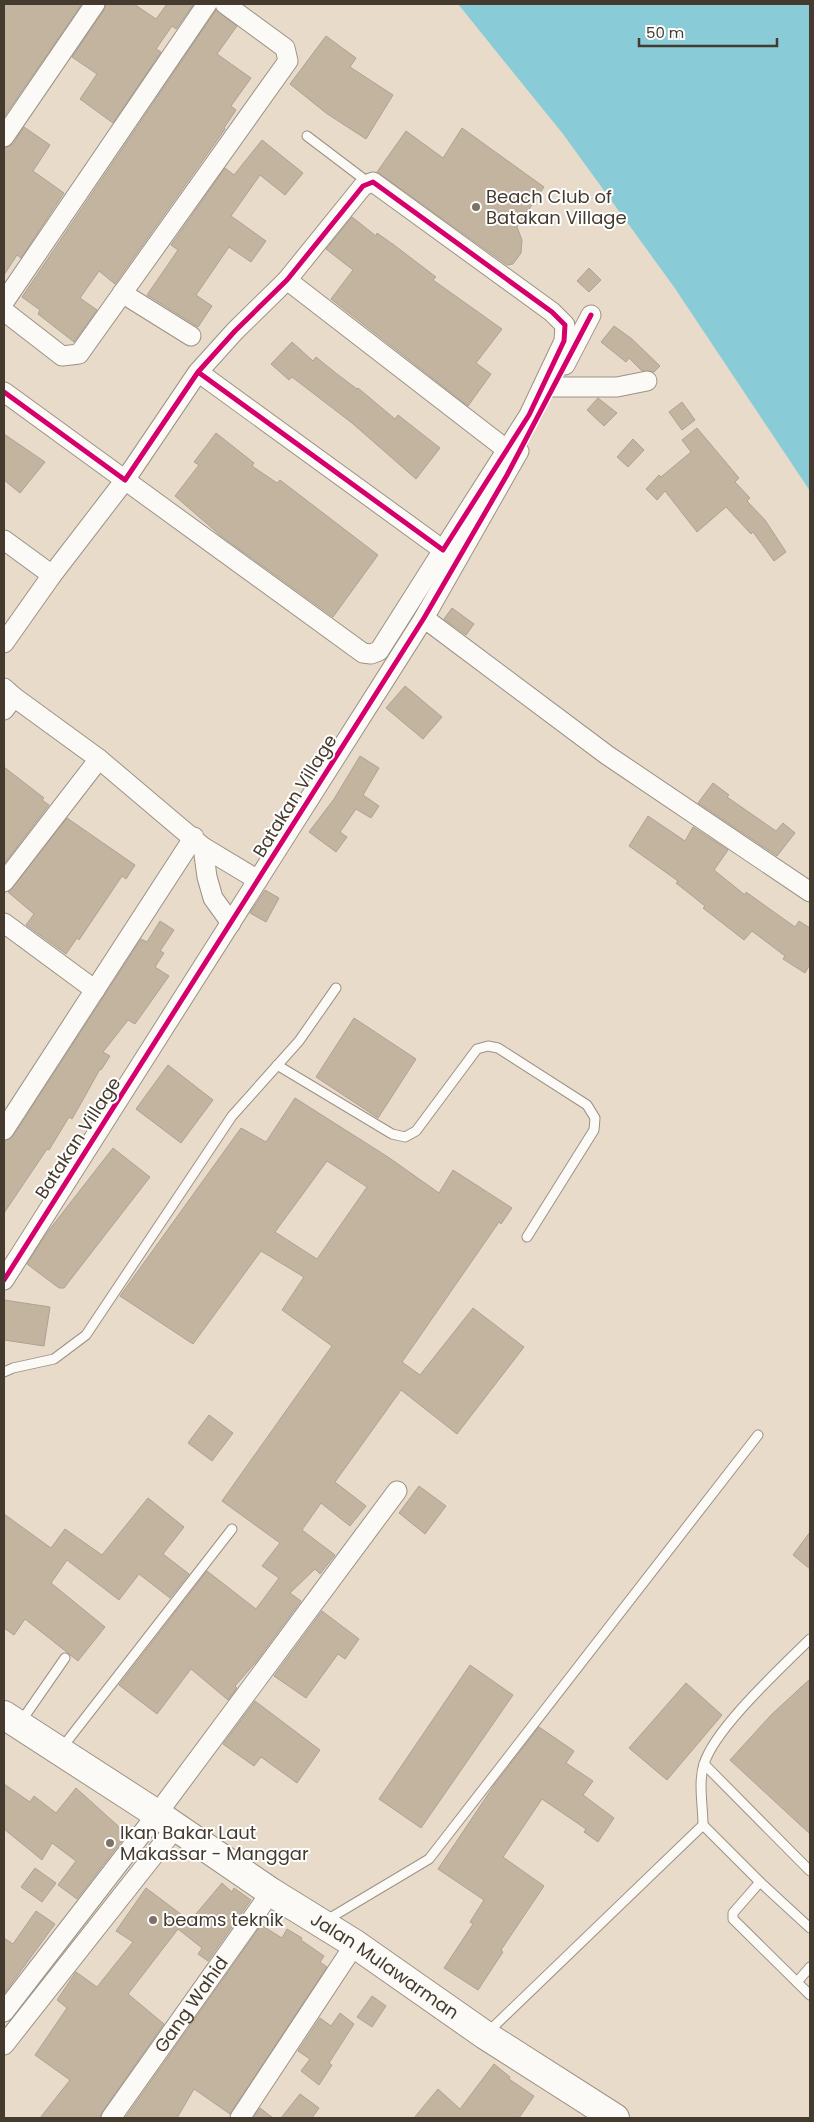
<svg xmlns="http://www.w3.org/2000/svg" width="814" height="2122" font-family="Poppins,sans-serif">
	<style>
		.water { fill: #89ccd8 }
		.building { fill: #c3b4a0; stroke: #ada295; fill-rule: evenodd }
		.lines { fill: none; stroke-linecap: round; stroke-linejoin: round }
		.service-casing { stroke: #9c9285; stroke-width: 11 }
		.minor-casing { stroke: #9c9285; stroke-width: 21 }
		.primary-casing { stroke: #9c9285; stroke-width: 30 }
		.service { stroke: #fcfaf7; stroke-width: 9 }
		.minor { stroke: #fcfaf7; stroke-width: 19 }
		.primary { stroke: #fcfaf7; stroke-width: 28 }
		.cycleway-casing { stroke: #fff; stroke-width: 8 }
		.cycleway { stroke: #d6006c; stroke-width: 5 }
		.poi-dot { fill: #7d7365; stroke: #fff; stroke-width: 2 }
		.labels { text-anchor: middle; stroke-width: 4; stroke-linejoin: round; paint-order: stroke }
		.poi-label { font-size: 18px; fill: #443b2e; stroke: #fff; text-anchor: start }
		.street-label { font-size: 18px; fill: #443b2e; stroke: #fff }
	</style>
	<rect width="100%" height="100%" fill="#e8dbca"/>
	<!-- water -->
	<polygon class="water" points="458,4 810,4 810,491 674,287 563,134"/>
	<!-- building -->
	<g class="building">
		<polygon points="4,4 82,4 4,117"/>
		<polygon points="106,4 134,4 156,19 167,4 194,4 176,29 172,26 156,49 161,52 113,123 80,99 97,74 72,57 104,10"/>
		<polygon points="216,10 237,26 217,54 251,78 231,106 236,110 224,128 225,129 115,284 99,271 80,298 97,310 74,342 38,314 40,310 22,297"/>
		<polygon points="326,36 356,58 350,67 393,95 366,139 326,113 290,84"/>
		<polygon points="24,127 50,145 33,171 64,193 21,258 17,255 4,275 4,148 13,144"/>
		<polygon points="462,128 544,187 517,227 522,240 521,253 513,264 507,265 377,172 406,131 443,158"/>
		<polygon points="262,140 303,173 285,195 260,175 231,216 266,241 251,262 229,247 196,295 212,306 198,327 147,295 178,250 171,245 225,168 234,175"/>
		<polygon points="352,217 376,236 377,233 394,245 436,277 433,280 502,329 476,363 491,374 468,406 331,299 353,270 326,249"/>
		<polygon points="589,268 601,280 589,292 577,281"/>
		<polygon points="614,326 632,339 660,366 654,372 642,371 629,358 626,362 601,342"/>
		<polygon points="292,342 313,361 316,357 337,374 357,389 358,388 395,419 398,415 440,448 416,479 352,423 292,377 289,380 271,364"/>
		<polygon points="598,398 617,413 604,426 587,410"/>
		<polygon points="682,402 695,420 682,430 669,412"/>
		<polygon points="697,428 739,478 735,482 750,498 747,501 765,520 786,552 774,561 753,532 751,534 726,507 697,532 665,491 657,500 646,489 659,475 661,477 691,452 682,440"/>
		<polygon points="216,433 254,463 252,466 277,483 280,480 378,555 333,617 221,536 175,496 199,465 194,462"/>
		<polygon points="4,434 45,462 20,493 4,480"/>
		<polygon points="633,439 644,450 628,467 617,457"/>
		<polygon points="452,608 474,624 466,635 444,619"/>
		<polygon points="405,686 442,717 423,739 386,708"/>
		<polygon points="360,756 379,768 363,795 379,806 371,818 356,809 340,832 347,837 336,852 309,832 334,799"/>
		<polygon points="4,767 44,798 42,800 49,805 4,864"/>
		<polygon points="713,783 729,795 727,797 776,831 783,823 795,833 777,856 698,803"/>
		<polygon points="648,816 685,841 693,827 728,850 714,870 745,895 746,892 795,927 799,921 810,928 810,964 805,973 783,959 785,956 752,931 744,940 703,908 705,906 676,883 678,881 629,846"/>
		<polygon points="67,818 135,865 126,879 122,876 79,940 77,938 66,954 26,925 34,914 8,892"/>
		<polygon points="265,890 279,898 266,922 250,913"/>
		<polygon points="160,921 174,930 160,951 164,953 155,967 169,976 135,1024 128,1020 103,1052 110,1056 101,1070 100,1069 80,1105 72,1119 69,1117 49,1150 47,1149 4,1213 4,1141 13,1136 141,939 147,942"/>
		<polygon points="354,1018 416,1059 378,1118 316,1077"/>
		<polygon points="168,1065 213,1100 181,1143 136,1109"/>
		<path d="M295 1098 388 1157 439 1193 453 1170 512 1208 501 1224 499 1222 402 1362 420 1375 473 1308 524 1347 457 1434 401 1390 335 1482 366 1506 350 1526 321 1503 302 1530 335 1555 320 1574 315 1569 290 1593 301 1601 255 1663 235 1686 237 1688 228 1700 191 1669 157 1714 119 1685 207 1571 256 1609 279 1578 262 1566 280 1543 222 1501 332 1346 282 1310 304 1277 261 1251 193 1344 120 1296 241 1128 266 1142ZM327 1161 367 1187 317 1259 275 1232Z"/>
		<polygon points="113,1148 150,1177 64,1288 59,1288 27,1264 46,1234"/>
		<polygon points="4,1300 50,1307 44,1346 4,1340"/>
		<polygon points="209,1415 233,1433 212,1461 188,1443"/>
		<polygon points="419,1486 446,1506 425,1534 399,1513"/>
		<polygon points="148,1498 184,1527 163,1554 189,1574 170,1598 139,1574 119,1600 67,1560 51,1583 105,1627 78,1661 25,1619 14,1635 4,1628 4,1514 51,1548 65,1529 102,1555"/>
		<polygon points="810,1532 810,1569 793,1555"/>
		<polygon points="322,1611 359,1639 345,1659 338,1654 306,1698 274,1676"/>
		<polygon points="470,1665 513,1695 421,1828 379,1799"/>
		<polygon points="810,1679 810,1834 730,1760 771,1715"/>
		<polygon points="686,1683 722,1715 667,1780 629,1748"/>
		<polygon points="255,1701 320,1750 297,1783 261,1757 254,1766 223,1744"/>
		<polygon points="539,1727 574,1751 566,1763 593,1781 583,1795 614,1818 598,1842 584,1832 586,1829 542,1799 503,1857 544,1886 501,1950 503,1952 478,1990 444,1968 473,1924 470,1922 484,1900 438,1869 495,1784"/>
		<polygon points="4,1784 30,1802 34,1796 56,1813 76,1788 127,1834 77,1899 58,1885 76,1861 52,1843 42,1860 4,1829"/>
		<polygon points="35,1868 56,1883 42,1902 21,1887"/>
		<polygon points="222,1883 232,1892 234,1888 251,1900 208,1961 198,1954 202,1948 178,1929 128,1994 164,2024 102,2112 100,2118 40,2118 70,2080 35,2055 67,2008 57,2000 76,1972 97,1987 133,1942 116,1931 146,1888 190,1921"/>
		<polygon points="36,1911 55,1924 4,1994 4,1938 13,1944"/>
		<polygon points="261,1925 282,1938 287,1929 302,1938 301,1940 324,1956 320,1962 327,1967 230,2114 194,2089 177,2118 125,2118"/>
		<polygon points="372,1996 386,2006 372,2027 357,2017"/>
		<polygon points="340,2013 354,2024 329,2063 332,2065 319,2085 301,2071 310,2059 298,2051 320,2018 331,2026"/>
		<polygon points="494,2064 510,2077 509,2079 534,2096 519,2118 414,2118 438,2089 460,2109"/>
		<polygon points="300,2094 319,2108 312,2118 281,2118"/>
		<polygon points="260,2108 273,2118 253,2118"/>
	</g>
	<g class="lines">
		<defs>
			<g id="service">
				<polyline points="307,136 369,183"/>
				<polyline points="277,1065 392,1134 405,1137 416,1131 477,1049 488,1046 498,1048 587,1105 595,1118 594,1130 527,1237"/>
				<polyline points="4,1372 13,1368 54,1359 86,1335 232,1116 299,1041 336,988"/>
				<polyline points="20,1723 65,1658"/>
				<polyline points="61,1749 232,1529"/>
				<polyline points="704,1764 810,1871"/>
				<polyline points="703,1825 760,1882 810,1928"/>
				<polyline points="760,1882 733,1913 733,1919 810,1995"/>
				<polyline points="325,1921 429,1859 758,1435"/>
				<polyline points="797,1982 810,1967"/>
				<path d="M487 2033 703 1825C703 1806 698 1782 704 1764 715 1728 782 1667 810 1639"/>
			</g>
			<g id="minor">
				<polyline points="4,137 95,4"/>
				<polyline points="287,280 507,450"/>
				<polyline points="122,293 191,336"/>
				<polyline points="4,302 207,4"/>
				<polyline points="4,311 62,356 79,354 288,61 285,48 225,4"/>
				<polyline points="565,365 591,315"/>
				<polyline points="553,387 617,387 647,381"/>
				<polyline points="4,392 125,480 198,372 235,331 287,280 363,186 373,182 552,312 565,325 564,341 529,415 443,550 198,372"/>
				<polyline points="4,540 52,575 125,480 363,653 371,654 379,651 443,550"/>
				<polyline points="424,618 607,755 810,892"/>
				<polyline points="4,643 52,575"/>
				<polyline points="4,688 14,697 4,710"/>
				<polyline points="14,697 99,759 203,847 258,880"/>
				<polyline points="203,847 207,877 213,898 231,923"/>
				<polyline points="4,882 99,759"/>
				<polyline points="4,923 95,990"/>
				<polyline points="4,1130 194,837"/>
				<polyline points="4,1280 424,618 519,451"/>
				<polyline points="4,2012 157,1814 397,1491"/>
				<polyline points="4,2045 176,1827"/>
				<path id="s1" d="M111 2118 271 1892"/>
				<polyline points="240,2118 355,1944"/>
			</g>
			<g id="primary">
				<path id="s2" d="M4 1715 157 1814 271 1892 355 1944 485 2035 615 2118"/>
			</g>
		</defs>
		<!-- service casing -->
		<use href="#service" class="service-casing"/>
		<!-- minor casing -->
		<use href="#minor" class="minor-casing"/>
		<!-- primary casing -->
		<use href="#primary" class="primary-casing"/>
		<!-- service -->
		<use href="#service" class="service"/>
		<!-- minor -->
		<use href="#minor" class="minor"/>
		<!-- primary -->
		<use href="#primary" class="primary"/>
		<defs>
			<g id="cycleway">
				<polyline points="4,392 125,480 198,372 235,331 287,280 363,186 373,182 552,312 565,325 564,341 529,415 443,550 198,372"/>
				<polyline points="4,1280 424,618 507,475 591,315"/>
			</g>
		</defs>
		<!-- cycleway casing -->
		<use href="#cycleway" class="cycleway-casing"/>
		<!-- cycleway -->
		<use href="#cycleway" class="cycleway"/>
	</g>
	<!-- markers -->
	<g class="poi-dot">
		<circle cx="476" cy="207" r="5"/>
		<circle cx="110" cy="1843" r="5"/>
		<circle cx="153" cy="1920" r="5"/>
	</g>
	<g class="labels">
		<!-- poi labels -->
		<g class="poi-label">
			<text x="486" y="203">Beach Club of<tspan x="486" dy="21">Batakan Village</tspan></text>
			<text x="120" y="1839">Ikan Bakar Laut<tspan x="120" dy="21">Makassar - Manggar</tspan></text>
			<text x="163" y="1926">beams teknik</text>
		</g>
		<!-- street labels -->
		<g class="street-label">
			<text transform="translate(295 796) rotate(-58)" y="6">Batakan Village</text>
			<text transform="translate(78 1138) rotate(-57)" y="6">Batakan Village</text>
			<text dy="6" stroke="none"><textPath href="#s2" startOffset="456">Jalan Mulawarman</textPath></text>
			<text dy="6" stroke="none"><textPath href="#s1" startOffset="139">Gang Wahid</textPath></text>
		</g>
	</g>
	<!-- border -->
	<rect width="814" height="2122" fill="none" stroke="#443b2e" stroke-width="10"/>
	<!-- scale -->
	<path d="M639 38v8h138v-8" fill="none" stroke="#443b2e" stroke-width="2.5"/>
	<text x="646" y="38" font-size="15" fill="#443b2e" stroke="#ffffff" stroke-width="4" paint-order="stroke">50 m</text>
</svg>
